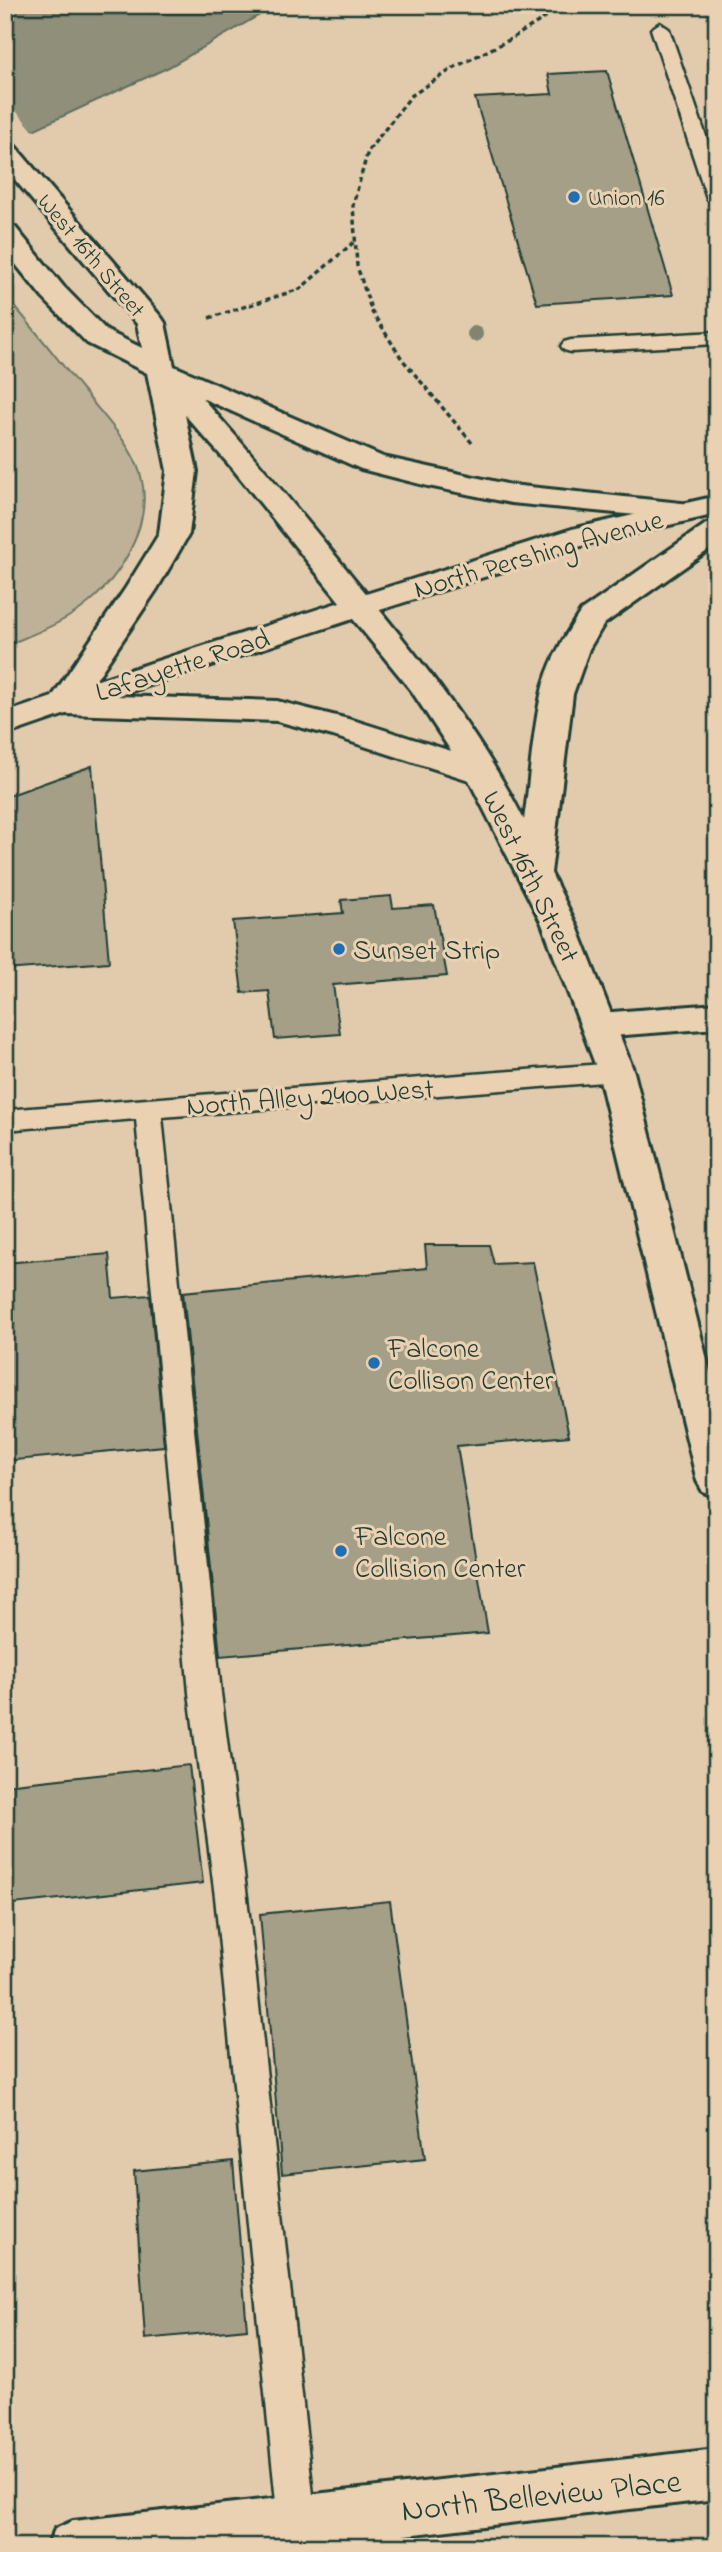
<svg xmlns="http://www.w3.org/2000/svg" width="722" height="2552" font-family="'Indie Flower',sans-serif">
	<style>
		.green { fill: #beb197; stroke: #6e7766; stroke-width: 2 }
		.water { fill: #8f8f7a; stroke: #626e5e; stroke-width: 2 }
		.pier { fill: #e2cbad }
		.building { fill: #a59f88; stroke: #1f3d34; stroke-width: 2 }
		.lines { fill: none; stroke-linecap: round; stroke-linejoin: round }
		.lane-casing { stroke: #1f3d34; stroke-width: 5 }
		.street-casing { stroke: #1f3d34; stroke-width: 6 }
		.secondary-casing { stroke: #1f3d34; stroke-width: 6 }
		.primary-casing { stroke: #1f3d34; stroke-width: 6 }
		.path { stroke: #1f3d34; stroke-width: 3.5; stroke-dasharray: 5 3.5; stroke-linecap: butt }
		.lane { fill: #ead1b2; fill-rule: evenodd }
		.street { fill: #ead1b2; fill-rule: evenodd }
		.secondary { fill: #ead1b2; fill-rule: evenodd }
		.primary { fill: #ead1b2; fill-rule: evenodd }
		.tree { fill: #808470 }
		.poi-dot { fill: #1f6fb2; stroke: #ead1b2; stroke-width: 2.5 }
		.labels { text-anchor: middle; stroke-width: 6; stroke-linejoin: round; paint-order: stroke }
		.far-poi-label { font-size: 23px; fill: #1f3d34; stroke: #ead1b2; text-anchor: start }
		.far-street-label { font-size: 23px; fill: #1f3d34; stroke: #ead1b2 }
		.street-label { font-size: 28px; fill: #1f3d34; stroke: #ead1b2 }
		.poi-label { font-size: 28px; fill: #1f3d34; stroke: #ead1b2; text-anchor: start }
		.near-street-label { font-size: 33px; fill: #1f3d34; stroke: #ead1b2 }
	</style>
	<rect width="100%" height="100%" fill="#e2cbad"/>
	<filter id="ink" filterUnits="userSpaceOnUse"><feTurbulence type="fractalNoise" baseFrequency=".0143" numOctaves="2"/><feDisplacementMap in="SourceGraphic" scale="14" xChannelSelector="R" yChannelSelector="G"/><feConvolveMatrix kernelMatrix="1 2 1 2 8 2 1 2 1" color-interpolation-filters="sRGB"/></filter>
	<g filter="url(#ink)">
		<!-- green -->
		<path class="green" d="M5 295C33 327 59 361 86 394 105 418 131 444 140 473 156 525 116 588 73 614 52 628 28 636 5 646Z"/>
		<!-- water -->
		<polygon class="water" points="5,5 277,5 169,67 5,143"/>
		<!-- pier -->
		<polygon class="pier" points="5,98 35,133 5,147"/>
		<!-- building -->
		<g class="building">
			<polygon points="607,71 673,295 537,304 475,98 552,94 548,74"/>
			<polygon points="92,766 109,962 5,970 5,797"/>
			<polygon points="391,896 393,908 434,905 447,976 333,985 340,1034 275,1039 269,991 242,993 233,921 343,913 341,900"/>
			<polygon points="425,1245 489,1245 494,1264 533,1262 569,1436 457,1446 488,1633 220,1656 183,1292 427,1268"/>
			<polygon points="109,1254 113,1298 150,1295 164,1446 5,1461 5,1263"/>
			<polygon points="189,1765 203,1883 5,1905 5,1785"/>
			<polygon points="390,1901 425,2159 282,2174 260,1914"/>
			<polygon points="233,2161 247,2329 145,2339 134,2171"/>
		</g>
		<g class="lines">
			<defs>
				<g id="lane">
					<polygon points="660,23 669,29 717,168 717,204 707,198 651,29"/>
					<polygon points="717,332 717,344 571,352 564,350 561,346 564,342 571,340"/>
					<polygon points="616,1063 625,1065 629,1072 625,1079 616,1081 162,1117 221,1693 247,1897 316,2522 310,2535 297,2541 284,2535 278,2522 215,1897 189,1693 136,1119 5,1130 5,1110"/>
				</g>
				<g id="street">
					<polygon points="717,1004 717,1028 599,1037 586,1034 581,1025 586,1016 599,1013"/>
					<polygon points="717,2449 717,2499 302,2547 47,2547 55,2529 73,2521"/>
				</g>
				<polygon id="secondary" points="717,496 717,514 591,543 361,616 350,613 345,606 350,599 572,529"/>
				<path id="primary" d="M5 143 14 145 161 317 165 323 174 366 383 457 511 485 700 505 704 511 700 517 689 520 511 503 428 486 361 469 202 398C257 459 308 522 360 586 420 659 481 735 524 820 530 779 532 736 541 695 547 665 564 637 581 611L706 524 717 521V544L604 624 589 649 573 694 551 873 576 924 634 1072 717 1399V1497L703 1492 697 1481 598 1072 542 924 469 780 333 736 277 721 66 714 5 735V713L52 697 125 589 159 534 167 471 147 373 87 343 43 298 5 251V225L15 227 63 286 107 331 142 348 137 324 5 168ZM185 415 233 469 340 602 95 681 157 589 189 534 197 471ZM353 619 411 690 451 751 356 721 277 701 117 696Z"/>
			</defs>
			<!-- lane casing -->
			<use href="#lane" class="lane-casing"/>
			<!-- street casing -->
			<use href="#street" class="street-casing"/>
			<!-- secondary casing -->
			<use href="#secondary" class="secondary-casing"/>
			<!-- primary casing -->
			<use href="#primary" class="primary-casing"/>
			<!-- path -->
			<g class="path">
				<polyline points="209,318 300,289 355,241"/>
				<polyline points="472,443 402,359 372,312 357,266 353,205 368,151 411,96 455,67 511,39 565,5"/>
			</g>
			<!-- lane -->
			<use href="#lane" class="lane"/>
			<!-- street -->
			<use href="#street" class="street"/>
			<!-- secondary -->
			<use href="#secondary" class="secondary"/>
			<!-- primary -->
			<use href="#primary" class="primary"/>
		</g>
		<!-- trees -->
		<circle class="tree" cx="475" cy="334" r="8"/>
	</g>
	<!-- markers -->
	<g class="poi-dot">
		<circle cx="574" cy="197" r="7"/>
		<circle cx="339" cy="949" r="7"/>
		<circle cx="374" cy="1363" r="7"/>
		<circle cx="341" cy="1551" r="7"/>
	</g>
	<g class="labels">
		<!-- far-poi labels -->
		<g class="far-poi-label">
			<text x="588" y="205">Union 16</text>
		</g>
		<!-- far-street labels -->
		<g class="far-street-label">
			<text transform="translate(92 255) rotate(50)" y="8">West 16th Street</text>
		</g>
		<!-- street labels -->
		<g class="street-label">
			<text transform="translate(538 553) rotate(-16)" y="10">North Pershing Avenue</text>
			<text transform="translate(182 664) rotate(-18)" y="10">Lafayette Road</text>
			<text transform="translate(532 876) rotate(64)" y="10">West 16th Street</text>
			<text transform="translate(310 1096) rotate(-4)" y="10">North Alley 2400 West</text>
		</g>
		<!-- poi labels -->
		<g class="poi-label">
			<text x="353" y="959">Sunset Strip</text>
			<text x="388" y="1357">Falcone<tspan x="388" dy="32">Collison Center</tspan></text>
			<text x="355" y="1545">Falcone<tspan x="355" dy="32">Collision Center</tspan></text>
		</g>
		<!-- near-street labels -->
		<g class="near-street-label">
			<text transform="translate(541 2494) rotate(-6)" y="12">North Belleview Place</text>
		</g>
	</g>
	<!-- margin -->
	<rect width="722" height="2552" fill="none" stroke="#ead1b2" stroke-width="28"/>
	<rect x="14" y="14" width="694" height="2524" fill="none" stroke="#1f3d34" stroke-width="2.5" filter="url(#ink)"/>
</svg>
